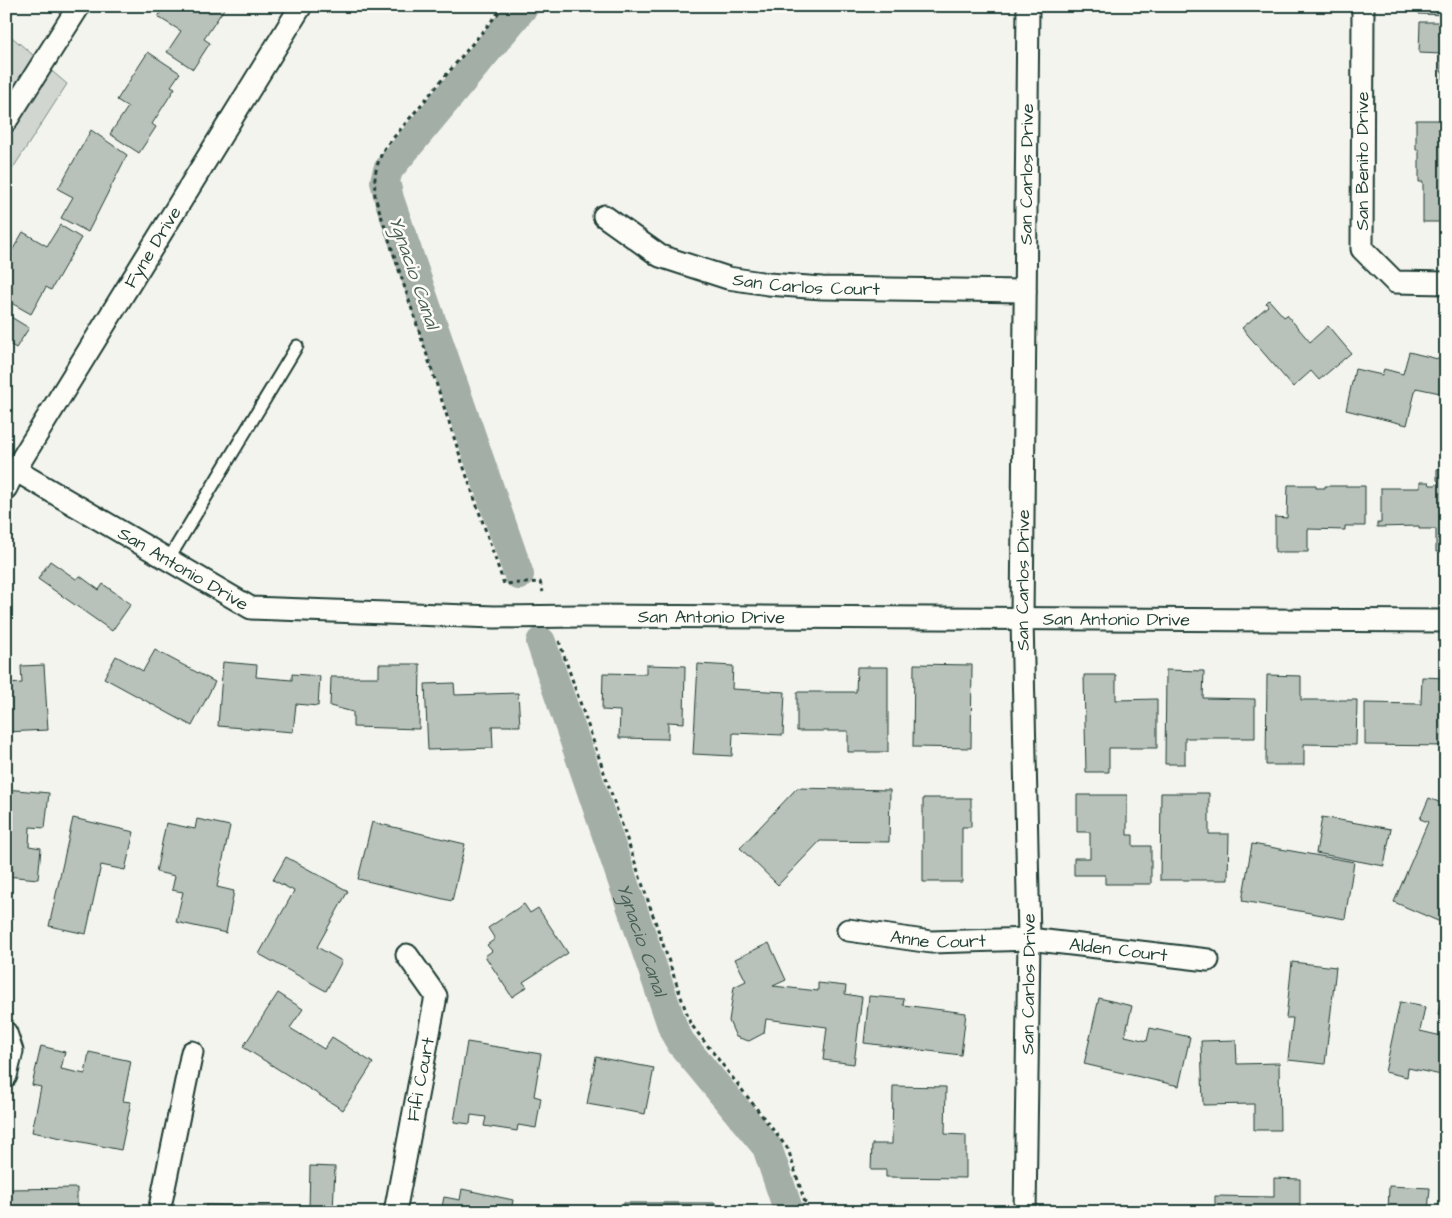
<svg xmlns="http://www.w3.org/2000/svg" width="1452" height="1218" font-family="'Architects Daughter',sans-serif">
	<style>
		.green { fill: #d1d6d1; stroke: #788a82 }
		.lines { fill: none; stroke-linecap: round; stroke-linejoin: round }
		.canal { stroke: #a3aea7; stroke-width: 30 }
		.building { fill: #b9c1bb; stroke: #1f3d34 }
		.lane-casing { stroke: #1f3d34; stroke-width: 15 }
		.street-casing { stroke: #1f3d34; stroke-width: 25 }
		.path { stroke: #1f3d34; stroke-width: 3; stroke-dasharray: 4 4; stroke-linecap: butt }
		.lane { stroke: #fdfcf7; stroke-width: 11 }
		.street { stroke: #fdfcf7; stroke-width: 21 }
		.labels { text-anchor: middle; stroke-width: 5; stroke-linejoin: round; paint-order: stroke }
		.street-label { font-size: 18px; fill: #1f3d34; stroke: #fdfcf7 }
		.water-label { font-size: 19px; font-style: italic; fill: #475f56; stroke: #fdfcf7 }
	</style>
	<rect width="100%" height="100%" fill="#f4f4ef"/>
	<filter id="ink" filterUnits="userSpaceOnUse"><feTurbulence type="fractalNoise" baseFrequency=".02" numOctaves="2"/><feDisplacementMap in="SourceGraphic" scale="10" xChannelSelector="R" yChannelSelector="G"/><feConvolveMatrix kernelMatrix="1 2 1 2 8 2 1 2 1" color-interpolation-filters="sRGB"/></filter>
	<g filter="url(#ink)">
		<!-- green -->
		<polygon class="green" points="6,32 67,84 6,179"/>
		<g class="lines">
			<!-- canal -->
			<g class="canal">
				<polyline points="519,575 389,199 385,181 388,170 524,6"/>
				<path id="s1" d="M541 642 674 1031 681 1043 767 1147 789 1212"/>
			</g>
		</g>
		<!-- building -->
		<g class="building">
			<polygon points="165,6 226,6 204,39 210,43 193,69 167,52 181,31 158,17"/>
			<polygon points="1419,6 1446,6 1446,15 1419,14"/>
			<polygon points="1420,22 1446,22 1446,109 1442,109 1443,72 1441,72 1441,54 1419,53"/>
			<polygon points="148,52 180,73 171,86 175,88 152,124 156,127 139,153 110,134 128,107 117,100"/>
			<polygon points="1416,120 1446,120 1446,222 1423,222 1423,182 1419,182 1419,150 1416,150"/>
			<polygon points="91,130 127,155 88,232 61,218 73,197 58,189"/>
			<polygon points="60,225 81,238 51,290 46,287 31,314 6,300 6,261 23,232 47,246"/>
			<polygon points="1269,300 1284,317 1287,315 1310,342 1328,326 1351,353 1319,380 1311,371 1293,387 1242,328 1268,306 1266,303"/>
			<polygon points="6,314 29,328 16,348 6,342"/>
			<polygon points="1409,352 1446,361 1446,367 1440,393 1416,388 1407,425 1346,410 1355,369 1382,375 1384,369 1403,374"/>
			<polygon points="1437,469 1446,469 1446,552 1436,552 1436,529 1419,529 1419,526 1377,527 1377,523 1381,523 1381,488 1420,488 1420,482 1429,482 1430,485 1436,485 1439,482 1437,480"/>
			<polygon points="1288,485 1316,485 1316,488 1325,488 1325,486 1365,486 1365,526 1345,526 1345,530 1308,529 1308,552 1275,552 1275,517 1287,518"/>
			<polygon points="50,561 76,579 80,576 99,590 103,584 131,604 112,631 38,579"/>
			<polygon points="155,650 215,682 192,726 104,678 116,656 143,671"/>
			<polygon points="223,662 257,665 256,677 292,680 292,674 320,676 318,706 296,704 293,732 218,726"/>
			<polygon points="379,664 420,664 419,729 353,727 353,712 330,706 331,677 379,677"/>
			<polygon points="698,664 733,666 732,689 785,692 783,735 733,733 732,756 693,754"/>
			<polygon points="914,664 972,665 971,748 913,747"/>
			<polygon points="44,665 48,730 6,732 6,684 22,683 21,666"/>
			<polygon points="646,665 685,666 684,723 668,722 668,739 619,738 620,711 602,710 603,673 646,674"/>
			<polygon points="857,667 888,667 888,752 848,752 848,731 797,731 797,692 856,692"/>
			<polygon points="1166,670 1204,671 1203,698 1255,699 1255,738 1185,738 1185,764 1165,764"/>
			<polygon points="1084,675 1116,675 1116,700 1157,699 1157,748 1109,748 1109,772 1086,772"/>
			<polygon points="1267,675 1301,676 1301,700 1357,700 1356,745 1304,744 1304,765 1266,765"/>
			<polygon points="1422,677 1446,678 1446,746 1365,745 1365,703 1421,704"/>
			<polygon points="454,683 455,695 518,693 520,726 492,726 493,748 428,750 425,684"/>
			<polygon points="797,788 890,790 889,842 820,841 778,885 740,848"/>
			<polygon points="6,789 49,793 45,828 30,827 29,846 41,848 38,879 6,876"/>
			<polygon points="1161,793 1209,793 1209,834 1229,834 1228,880 1160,880"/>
			<polygon points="1077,795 1127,795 1127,835 1133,835 1133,846 1151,846 1151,884 1105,884 1105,875 1074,875 1074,858 1090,858 1090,832 1077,832"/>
			<polygon points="923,798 971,798 971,827 962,827 962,882 923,882"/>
			<polygon points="1429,798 1446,805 1445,924 1394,902 1428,822 1420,819"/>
			<polygon points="1322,817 1391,829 1384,866 1316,853"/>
			<polygon points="73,818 134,832 125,870 101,865 86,934 49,926"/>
			<polygon points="197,819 230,826 217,887 234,891 226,933 176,922 183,892 172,890 175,876 156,872 166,823 195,829"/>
			<polygon points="372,822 465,844 452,901 358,879"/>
			<polygon points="1252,844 1354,862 1345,919 1242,901"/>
			<polygon points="286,857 348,891 317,947 342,961 326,991 259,954 294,891 273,880"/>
			<polygon points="524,904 530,913 538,908 568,953 523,982 527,987 512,997 485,956 492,951 487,945 495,939 488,928"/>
			<polygon points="769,943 786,980 773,986 818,991 818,983 846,986 845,994 862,997 854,1064 823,1060 827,1027 766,1019 764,1033 749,1041 736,1037 729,1021 734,987 746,981 735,959"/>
			<polygon points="1292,962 1336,967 1325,1064 1288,1060 1293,1018 1286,1018"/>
			<polygon points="1445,982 1446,983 1446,1017 1438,1015"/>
			<polygon points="278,993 303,1009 290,1028 324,1049 332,1037 373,1063 343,1110 243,1047"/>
			<polygon points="869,996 904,999 903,1005 966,1013 961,1055 864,1043"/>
			<polygon points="1099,998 1132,1006 1125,1036 1147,1041 1150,1028 1190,1037 1179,1086 1084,1064"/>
			<polygon points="1400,1002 1425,1007 1420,1031 1446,1037 1446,1076 1408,1068 1407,1077 1385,1072"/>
			<polygon points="1236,1040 1237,1064 1279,1063 1280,1130 1254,1130 1254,1104 1203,1105 1201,1041"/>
			<polygon points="467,1042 541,1054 534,1096 541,1098 536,1128 518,1125 517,1131 484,1126 486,1117 471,1115 470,1124 454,1122"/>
			<polygon points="41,1046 65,1052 61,1069 85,1074 89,1052 131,1061 123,1101 131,1102 121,1150 32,1132 41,1087 32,1085"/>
			<polygon points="596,1057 654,1068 645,1114 587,1104"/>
			<polygon points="893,1086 946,1087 945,1134 966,1135 966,1178 886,1177 886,1170 871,1170 872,1144 892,1144"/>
			<polygon points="310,1166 335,1167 333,1212 206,1212 206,1205 309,1208"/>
			<polygon points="1274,1178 1300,1179 1300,1212 1215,1212 1215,1196 1274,1197"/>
			<polygon points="1389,1186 1430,1188 1428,1212 1388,1212"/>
			<polygon points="77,1188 77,1212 10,1212 10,1189"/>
			<polygon points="462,1189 513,1200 511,1212 441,1212 444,1197 460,1200"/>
			<rect x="624" y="1203" width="91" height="9"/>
		</g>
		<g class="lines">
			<defs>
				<polyline id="lane" points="168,560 297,346"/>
				<g id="street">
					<polyline points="1363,6 1362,249 1395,282 1446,283"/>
					<polyline points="6,121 79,6"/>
					<path id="s2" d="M604 216 660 256 728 278 768 284 822 288 1025 291"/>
					<path id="s3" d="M15 470 251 608 494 617 578 616 1446 621"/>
					<path id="s4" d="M6 488 15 470 301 6"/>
					<path id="s5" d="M848 930 931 942 1029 939 1208 960"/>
					<polyline points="6,1033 12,1051 6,1076"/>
					<polyline points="159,1212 192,1052"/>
					<path id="s6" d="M395 1212 436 996 407 955"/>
					<path id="s7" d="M1025 1212 1029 939 1022 619 1028 6"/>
				</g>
			</defs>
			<!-- lane casing -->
			<use href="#lane" class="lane-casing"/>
			<!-- street casing -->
			<use href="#street" class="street-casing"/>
			<!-- path -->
			<g class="path">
				<path d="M504 6 384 149C375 167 374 176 375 197L463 465 504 584 540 582 543 592"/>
				<polyline points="559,641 690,1023 788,1149 808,1212"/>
			</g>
			<!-- lane -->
			<use href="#lane" class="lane"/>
			<!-- street -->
			<use href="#street" class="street"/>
		</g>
	</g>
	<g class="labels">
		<!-- street labels -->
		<g class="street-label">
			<text transform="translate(1362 161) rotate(-90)" y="6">San Benito Drive</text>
			<text dy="6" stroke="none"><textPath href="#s7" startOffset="1038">San Carlos Drive</textPath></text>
			<text dy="6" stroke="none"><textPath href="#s4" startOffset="282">Fyne Drive</textPath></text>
			<text dy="6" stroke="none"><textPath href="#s2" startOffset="219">San Carlos Court</textPath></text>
			<text dy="6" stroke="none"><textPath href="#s3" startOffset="195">San Antonio Drive</textPath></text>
			<text dy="6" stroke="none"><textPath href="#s7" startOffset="632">San Carlos Drive</textPath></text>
			<text dy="6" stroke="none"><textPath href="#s3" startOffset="734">San Antonio Drive</textPath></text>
			<text dy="6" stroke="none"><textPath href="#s3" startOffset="1139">San Antonio Drive</textPath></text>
			<text dy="6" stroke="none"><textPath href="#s5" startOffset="91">Anne Court</textPath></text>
			<text dy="6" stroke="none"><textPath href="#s5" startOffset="272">Alden Court</textPath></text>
			<text dy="6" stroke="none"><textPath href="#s7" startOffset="228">San Carlos Drive</textPath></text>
			<text dy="6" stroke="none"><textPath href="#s6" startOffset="135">Fifi Court</textPath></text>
		</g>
		<!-- water labels -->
		<g class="water-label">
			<text transform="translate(415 272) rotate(71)" y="7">Ygnacio Canal</text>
			<text dy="7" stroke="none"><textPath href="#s1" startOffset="314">Ygnacio Canal</textPath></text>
		</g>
	</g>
	<!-- margin -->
	<rect width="1452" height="1218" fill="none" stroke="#fdfcf7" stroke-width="25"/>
	<rect x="12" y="12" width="1427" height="1193" fill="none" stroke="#1f3d34" stroke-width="2" filter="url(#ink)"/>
</svg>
